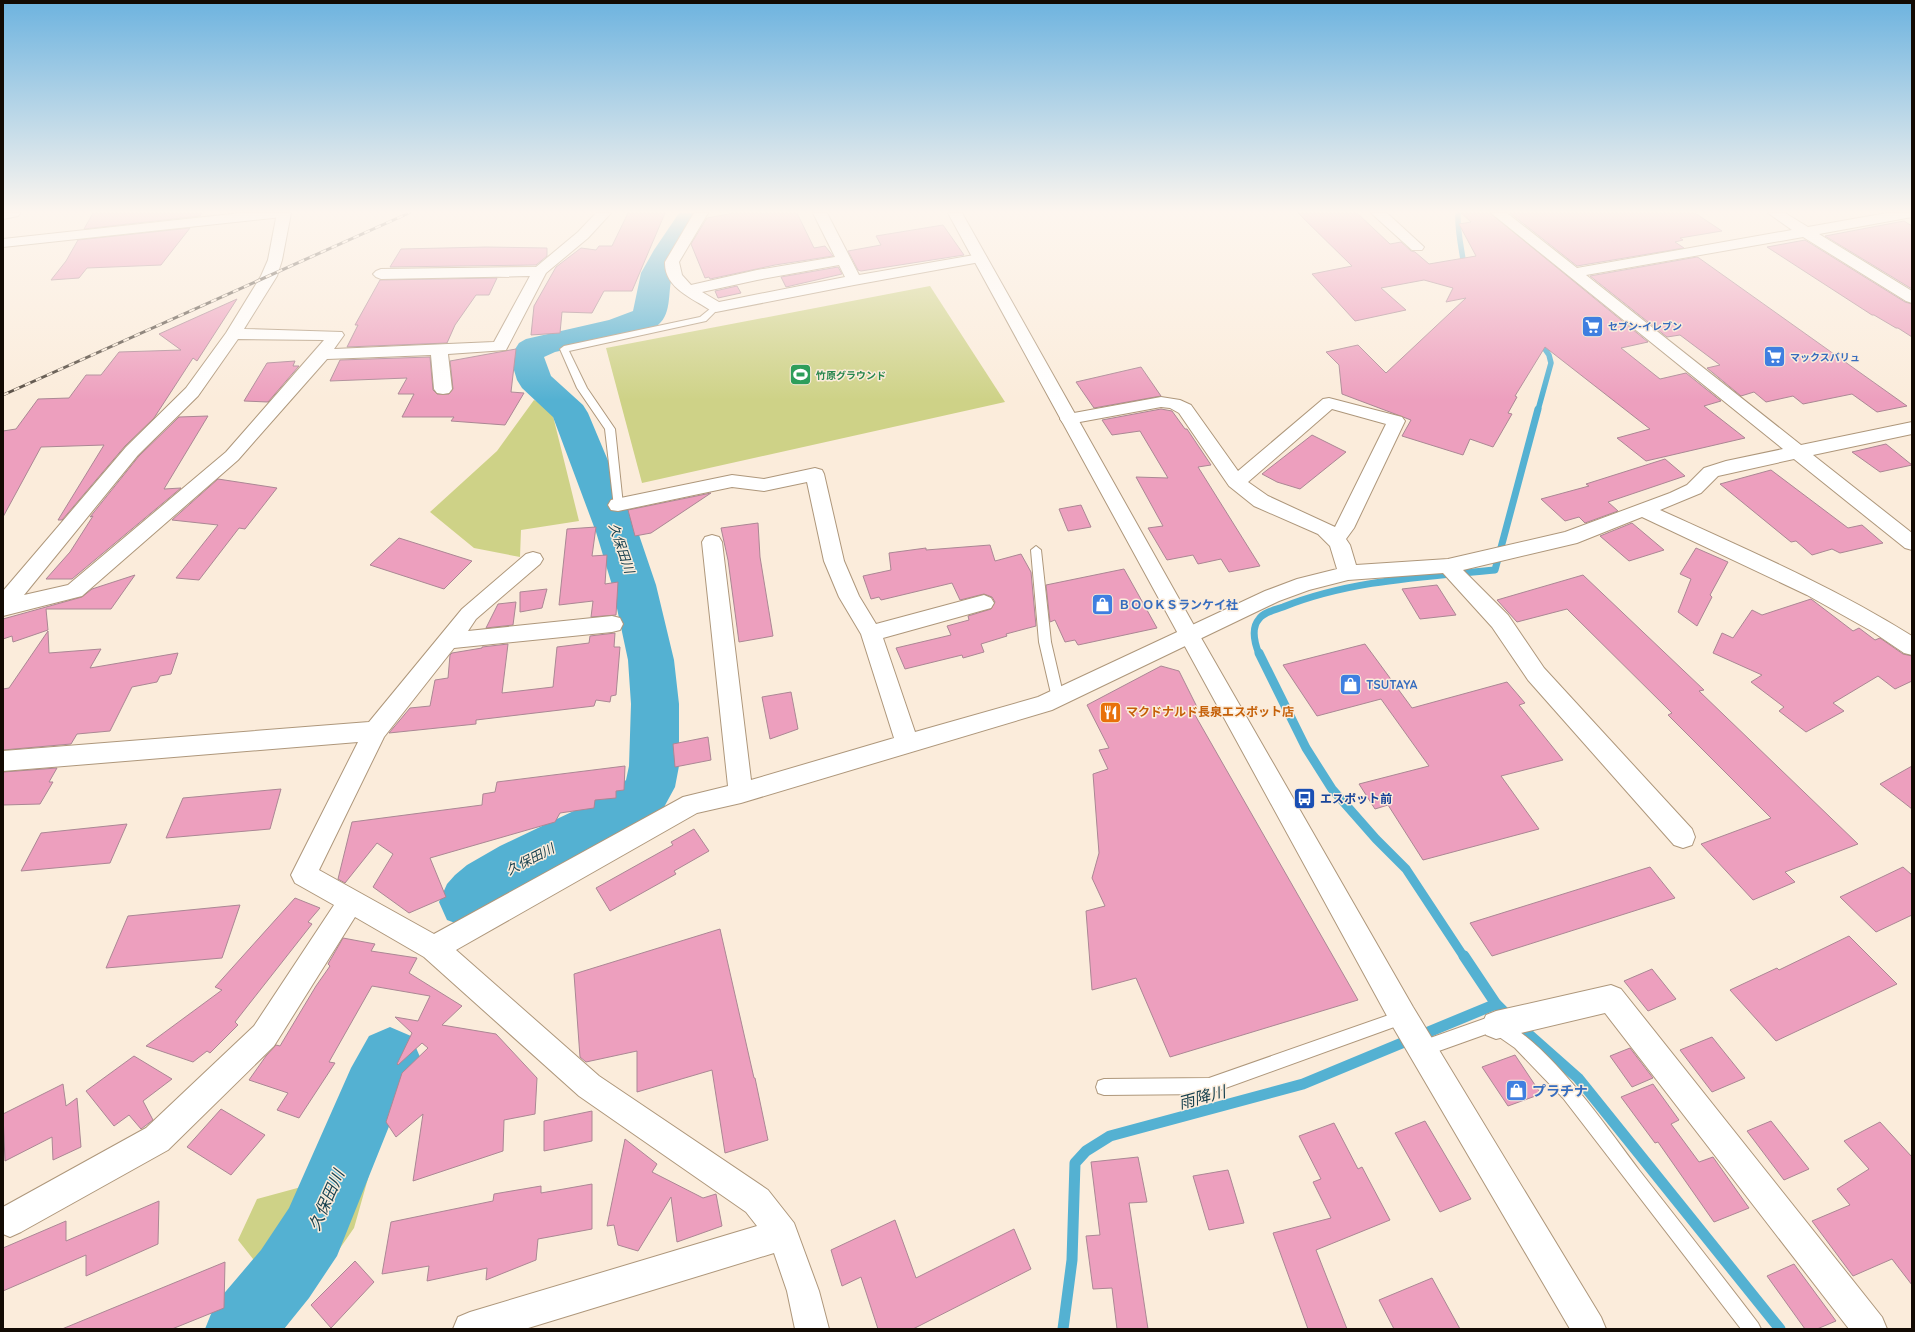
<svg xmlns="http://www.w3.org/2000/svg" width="1915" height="1332" font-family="Quicksand,'Noto Sans JP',sans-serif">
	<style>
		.green { fill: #ced287 }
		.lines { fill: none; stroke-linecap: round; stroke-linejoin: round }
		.stream-far3 { stroke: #54b1d2; stroke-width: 5.5 }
		.stream-far2 { stroke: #54b1d2; stroke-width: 7 }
		.stream-far1 { stroke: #54b1d2; stroke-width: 9 }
		.stream { stroke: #54b1d2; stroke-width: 11 }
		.river { fill: #54b1d2; fill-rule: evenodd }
		.building { fill: #ed9fbe; stroke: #ab8794 }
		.service-casing { stroke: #ae977b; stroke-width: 2 }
		.minor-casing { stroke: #ae977b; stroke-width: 2 }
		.tertiary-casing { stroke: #ae977b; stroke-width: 2 }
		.service { fill: #fff; fill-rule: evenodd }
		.minor { fill: #fff; fill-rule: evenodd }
		.tertiary { fill: #fff; fill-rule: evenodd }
		.rail-casing { stroke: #554b41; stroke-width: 3 }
		.rail { stroke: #fbecdb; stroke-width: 2; stroke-dasharray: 6; stroke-linecap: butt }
		.labels { text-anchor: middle; stroke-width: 3; stroke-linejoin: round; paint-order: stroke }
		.far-shop-label { font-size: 10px; font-weight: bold; fill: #366cbe; stroke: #fbecdb; text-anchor: start }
		.far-leisure-label { font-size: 10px; font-weight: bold; fill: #27864d; stroke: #fbecdb; text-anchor: start }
		.shop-label { font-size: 12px; font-weight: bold; fill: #366cbe; stroke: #fbecdb; text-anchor: start }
		.food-label { font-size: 12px; font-weight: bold; fill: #c56008; stroke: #fbecdb; text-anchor: start }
		.transit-label { font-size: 12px; font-weight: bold; fill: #164399; stroke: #fbecdb; text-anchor: start }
		.water-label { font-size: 13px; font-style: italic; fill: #153f4d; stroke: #fbecdb }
		.near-shop-label { font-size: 14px; font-weight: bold; fill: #366cbe; stroke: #fbecdb; text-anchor: start }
		.near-water-label { font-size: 16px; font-style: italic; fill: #153f4d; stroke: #fbecdb }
	</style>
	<rect width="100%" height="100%" fill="#fbecdb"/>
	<!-- green -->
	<g class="green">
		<polygon points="930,286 1005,402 642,483 606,348"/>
		<polygon points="534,400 551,408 579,521 521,530 520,557 474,548 430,512 497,451"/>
		<polygon points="371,1168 354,1228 284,1329 236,1329 285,1275 257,1264 238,1240 257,1199"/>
	</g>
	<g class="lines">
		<!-- stream-far3 -->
		<g class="stream-far3">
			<path d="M1458 213C1457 231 1462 249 1464 267"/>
			<polyline points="1538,410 1551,363 1549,355 1538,339"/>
		</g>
		<!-- stream-far2 -->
		<path class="stream-far2" d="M1259 654C1255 644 1251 628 1259 619 1264 612 1275 610 1283 607 1350 580 1424 577 1495 570L1538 409"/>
		<!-- stream-far1 -->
		<polyline class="stream-far1" points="1259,653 1306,748 1332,789 1376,839 1406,869 1464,957"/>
		<!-- stream -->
		<g class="stream">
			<polyline points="1464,956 1496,1004 1509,1017"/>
			<polyline points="1518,1025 1578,1078 1780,1329"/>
			<polyline points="1063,1329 1072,1260 1075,1163 1086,1151 1110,1136 1303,1084 1496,1004"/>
		</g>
		<!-- river -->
		<g class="river">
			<path d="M679 213H709C696 232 681 252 673 273 667 289 673 313 658 325 642 337 577 347 555 352L544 357 551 376 583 405 588 413 638 532 656 585 674 660 679 704V766L675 787 663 809 654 817 616 840 538 880 505 899 493 909 485 920 466 927 447 920 439 902 447 884 455 875 467 865 500 846 580 808 618 787 626 780 629 766 631 704 628 660 612 585 596 532 553 417 522 388 517 380 510 357 519 343 526 339 609 320 633 311 641 273 654 250Z"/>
			<polygon points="390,1027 411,1036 420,1057 396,1109 337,1256 309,1298 284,1329 205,1329 215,1304 261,1250 289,1208 351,1068 369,1036"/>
		</g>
	</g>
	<!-- building -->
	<g class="building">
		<polygon points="93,213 202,213 200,216 84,229"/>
		<polygon points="628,213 665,213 632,291 604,291 592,313 562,312 560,333 531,335 534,306 556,267 581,248 596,250 599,246 612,246"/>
		<polygon points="734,213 797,213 814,248 825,246 833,256 775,265 710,279 709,277 705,278 691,244 707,218"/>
		<polygon points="1298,213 1357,213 1390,244 1401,242 1411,251 1415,252 1429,264 1476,256 1459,224 1471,222 1461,213 1490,213 1648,342 1621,348 1660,379 1686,373 1721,401 1704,406 1745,438 1646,461 1617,438 1650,429 1545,347 1515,396 1517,397 1508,413 1512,414 1493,447 1470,439 1463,455 1402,436 1411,420 1342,394 1339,365 1326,352 1358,345 1386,373 1466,298 1446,302 1453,288 1424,280 1381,288 1406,310 1355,321 1312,274 1352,266"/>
		<polygon points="1510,213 1695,213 1722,231 1680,238 1683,240 1675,242 1684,248 1577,266"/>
		<polygon points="1904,221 1912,226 1912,289 1825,236"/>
		<polygon points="943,225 964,255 861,271 858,270 848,251 881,245 876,236"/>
		<polygon points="190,228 161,265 87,268 79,278 51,280 66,261 78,240"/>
		<polygon points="1805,240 1905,302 1912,304 1912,337 1898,328 1896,328 1874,315 1872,315 1767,247"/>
		<polygon points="486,247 547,248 547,256 536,265 390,267 401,249"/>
		<polygon points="1697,257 1699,258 1907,406 1877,412 1852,394 1803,404 1793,396 1766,402 1754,392 1741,396 1707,368 1720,365 1680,335 1667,337 1590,276"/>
		<polygon points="838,267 842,274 786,287 781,277"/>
		<polygon points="497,278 489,295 476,295 455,325 447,343 347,347 358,325 355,325 380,280"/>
		<polygon points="737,286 741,293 718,298 715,291"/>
		<polygon points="237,299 197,361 193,358 154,418 125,446 62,520 58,520 104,445 41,447 3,517 3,431 16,429 38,399 69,398 86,375 101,375 119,352 181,350 159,334"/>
		<polygon points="516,349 511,392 524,393 505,425 451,421 454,417 402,417 414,394 398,394 407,378 330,381 340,360 430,357 433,390 437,394 449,394 453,389 450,361"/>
		<polygon points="295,361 293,366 299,366 268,402 244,401 267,363"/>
		<polygon points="1141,367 1161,396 1094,408 1076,382"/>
		<polygon points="1161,409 1172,411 1185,429 1187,429 1211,465 1198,467 1260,566 1229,572 1221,559 1198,564 1193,555 1167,560 1148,528 1163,526 1136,477 1168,478 1140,431 1112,435 1102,420"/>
		<polygon points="208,416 164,489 181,488 72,579 46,579 70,552 93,516 90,517 139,456 179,417"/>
		<polygon points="1312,435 1346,452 1300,489 1277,482 1262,474"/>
		<polygon points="1886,444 1912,465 1880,472 1852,452"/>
		<polygon points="1665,459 1685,476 1608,502 1618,511 1585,523 1579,517 1565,521 1541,499 1589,486 1586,484"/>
		<polygon points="1771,470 1848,528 1862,525 1883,543 1840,553 1832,549 1812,555 1796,541 1791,542 1720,484"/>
		<polygon points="218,479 277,488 245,529 239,528 199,580 176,578 218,525 172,520"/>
		<polygon points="711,493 651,533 635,536 628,510"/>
		<polygon points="1081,505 1091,527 1068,531 1059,509"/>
		<polygon points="758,523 760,557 773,636 739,642 728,560 721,528"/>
		<polygon points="1632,523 1664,550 1629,561 1600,536"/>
		<polygon points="596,527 592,556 607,555 605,584 618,582 616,615 591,617 593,601 559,605 567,529"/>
		<polygon points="399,538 472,561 444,589 370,565"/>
		<polygon points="990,545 995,561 1021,554 1031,572 1036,626 1006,634 1007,636 981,644 984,652 963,658 962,655 905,669 896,648 951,635 947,626 969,620 968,616 991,609 995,602 992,597 984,594 960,600 952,583 881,600 879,597 871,599 863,576 891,570 889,553 926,548 926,550"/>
		<polygon points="1696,548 1728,562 1710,595 1712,597 1697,626 1678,612 1691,579 1680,574"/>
		<polygon points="1124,569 1157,628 1078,645 1075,640 1065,642 1055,620 1050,622 1046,585"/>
		<polygon points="135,575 111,609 46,609 48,630 13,642 12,636 3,639 3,619 82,597 92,589"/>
		<polygon points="1583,575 1704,690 1699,691 1858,844 1785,872 1795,882 1753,900 1701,844 1771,818 1668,715 1672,713 1567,609 1517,622 1497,600"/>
		<polygon points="1437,585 1456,615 1420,619 1402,589"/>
		<polygon points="547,589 542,608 520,612 520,592"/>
		<polygon points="1811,599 1853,631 1859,628 1875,640 1880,638 1903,654 1912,656 1912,681 1895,689 1878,676 1833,703 1844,711 1806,732 1779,711 1784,707 1751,682 1762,675 1713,653 1722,633 1733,638 1752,610 1762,615"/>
		<polygon points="516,602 513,625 486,628 498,604"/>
		<polygon points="48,631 49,653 101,649 90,668 178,653 171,674 160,676 157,682 132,687 110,731 77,734 71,744 3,750 3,689 9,688"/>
		<polygon points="615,633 614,647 620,647 616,695 611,696 610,702 596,700 594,706 476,720 476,724 389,733 410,708 430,706 435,680 448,678 450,655 452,653 482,648 482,647 508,644 502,693 553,687 557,647 589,643 590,636"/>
		<polygon points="1365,644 1412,708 1507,682 1525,703 1519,705 1563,760 1501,776 1539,829 1423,860 1388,805 1375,809 1359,784 1429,766 1381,699 1317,716 1283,665"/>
		<polygon points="1161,666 1179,671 1197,707 1191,708 1358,1000 1170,1057 1136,978 1092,990 1086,911 1105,906 1092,878 1099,853 1093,774 1108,769 1099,750 1109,748 1087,705"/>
		<polygon points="791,692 798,729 770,739 762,697"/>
		<polygon points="708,737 711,760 675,767 673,744"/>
		<polygon points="625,766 624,790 616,791 616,798 595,800 594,808 560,813 555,822 430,858 446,897 409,913 373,887 393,854 377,843 345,883 338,879 352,822 482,805 483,794 495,792 497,782"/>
		<polygon points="1912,766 1912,809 1880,784"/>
		<polygon points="57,768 49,782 53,782 40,804 3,805 3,772"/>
		<polygon points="281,789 270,829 166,838 183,798"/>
		<polygon points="127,824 110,863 21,871 41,833"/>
		<polygon points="694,829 709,851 674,871 676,874 610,911 596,888 673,845 671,842"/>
		<polygon points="1650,867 1675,898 1492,956 1470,923"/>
		<polygon points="1903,867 1912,875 1912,915 1876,932 1840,897"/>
		<polygon points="295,898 320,908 308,922 312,924 235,1022 238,1025 210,1053 207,1051 193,1062 146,1046 222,990 215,987"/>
		<polygon points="240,905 222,958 106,968 128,916"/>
		<polygon points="720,929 754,1078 755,1078 768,1140 725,1153 712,1070 637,1092 637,1051 586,1062 580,1057 574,974"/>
		<polygon points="1849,936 1897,984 1776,1041 1730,990 1777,968 1779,970"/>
		<polygon points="343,938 375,944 371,951 417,958 409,973 462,1006 442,1025 496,1034 537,1078 535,1114 504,1120 503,1151 413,1181 423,1114 396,1137 386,1122 402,1073 428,1048 422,1043 398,1065 397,1064 412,1033 395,1017 418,1021 430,996 372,986 329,1062 335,1063 299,1118 277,1110 288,1093 249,1080 266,1056 276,1045 280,1046 316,986 330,966 328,964"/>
		<polygon points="1652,969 1676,999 1648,1011 1624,981"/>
		<polygon points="1712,1037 1745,1078 1712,1092 1680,1050"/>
		<polygon points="1630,1048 1653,1078 1632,1087 1610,1056"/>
		<polygon points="1515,1055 1541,1094 1508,1106 1482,1067"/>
		<polygon points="134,1056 172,1079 143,1101 153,1120 141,1129 129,1115 114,1126 86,1091"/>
		<polygon points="63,1084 66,1106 77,1098 81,1147 53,1160 52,1137 5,1161 3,1114"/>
		<polygon points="1653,1084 1679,1120 1671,1124 1699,1162 1713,1157 1749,1208 1714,1222 1658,1142 1655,1143 1621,1097"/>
		<polygon points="221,1109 265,1135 231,1175 187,1147"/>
		<polygon points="592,1111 592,1141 544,1151 544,1121"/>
		<polygon points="1425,1121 1471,1199 1440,1212 1395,1133"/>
		<polygon points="1771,1121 1809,1169 1784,1180 1747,1131"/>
		<polygon points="1880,1122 1912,1157 1912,1285 1892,1259 1853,1276 1812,1221 1850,1205 1837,1189 1869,1169 1844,1141"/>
		<polygon points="1334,1123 1358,1169 1362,1167 1390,1220 1316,1250 1347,1329 1308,1329 1273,1233 1331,1218 1313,1182 1321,1179 1299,1136"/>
		<polygon points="625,1139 657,1164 652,1172 703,1198 716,1194 722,1226 677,1242 671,1197 638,1251 618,1245 614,1225 607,1226"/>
		<polygon points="1138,1157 1147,1202 1129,1203 1148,1329 1117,1329 1112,1288 1093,1289 1086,1236 1100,1235 1091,1162"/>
		<polygon points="1228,1170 1244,1223 1209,1230 1193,1176"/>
		<polygon points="592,1184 592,1229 538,1239 536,1260 486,1280 487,1268 427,1281 429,1266 382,1274 391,1222 493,1201 494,1194 541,1186 541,1193"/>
		<polygon points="159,1201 158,1244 86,1276 86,1255 3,1291 3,1248 66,1221 66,1241"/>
		<polygon points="895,1220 916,1278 1014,1229 1031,1269 913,1329 878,1329 861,1277 842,1286 831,1250"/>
		<polygon points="355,1261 374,1282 331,1328 311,1305"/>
		<polygon points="225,1262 224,1308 172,1329 62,1329"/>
		<polygon points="1794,1264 1836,1321 1817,1329 1805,1329 1767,1276"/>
		<polygon points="1432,1278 1460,1329 1394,1329 1379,1300"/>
	</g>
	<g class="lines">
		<defs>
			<g id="service">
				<polygon points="716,304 720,307 706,321 569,351 587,388 615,429 623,505 622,507 614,507 605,429 577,388 560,349 564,346 700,317"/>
				<polygon points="1036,546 1041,550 1051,642 1064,698 1062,701 1058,703 1054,701 1052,698 1039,642 1031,550"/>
				<polygon points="1403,1010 1408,1012 1411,1017 1408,1022 1209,1094 1104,1095 1098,1093 1096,1087 1098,1081 1104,1079 1209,1078"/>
				<path d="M1492 1016C1545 1036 1604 1124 1639 1170 1679 1221 1719 1272 1758 1323L1761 1329H1741L1563 1098 1515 1048 1492 1032 1422 1057 1416 1055 1414 1049 1416 1043Z"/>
			</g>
			<g id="minor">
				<polygon points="3,213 20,213 18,216 3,219"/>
				<path d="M277 213H291L282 260 277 276 244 329 342 332 344 335 334 349 494 342 530 276 381 279 376 277 373 274 376 271 381 269 536 267 578 232 596 213H611L588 238 546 273 506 350 448 354 452 389 449 393 443 394 437 393 434 389 431 355 327 359 238 460 82 596 3 616V591L126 447 186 388 226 333 261 276 268 260ZM238 339 324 340 226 452 68 585 24 595 138 455 198 396Z"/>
				<path d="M694 213H708L679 262 682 275 691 285 757 270 835 257 813 213H827L859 275 980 254 985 255 987 258 985 261 980 262 854 285 716 312 710 310C692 298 664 288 665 262ZM839 265 845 277 719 302 702 292 757 280Z"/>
				<polygon points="1371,213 1387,213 1424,247 1422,250 1412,250"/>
				<path d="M1491 213H1507L1577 268 1792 230 1768 213H1785L1808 227 1887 213H1912V217L1819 234 1912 291V303L1906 301 1803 237 1586 275 1801 445 1912 422V434L1813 455 1912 533V550L1905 548 1794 459 1718 476 1701 493 1660 510C1746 549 1832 586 1912 636V655L1904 653 1873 632 1807 595 1642 517 1577 543 1463 570 1508 615 1544 668 1692 829 1695 837 1692 845 1683 848 1674 845 1528 680 1492 627 1443 573 1348 580 1309 590 1279 601 1052 710 741 803 697 813 456 950 599 1076 768 1190 794 1223 819 1291 829 1329H795L787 1291 774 1253 525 1329H453L458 1317 470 1312 757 1226 746 1212 579 1096 424 957 355 917 274 1046 168 1150 21 1232 10 1237 3 1234V1207L146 1128 254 1026 334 905 295 883 291 875 358 742 3 771V751L369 722 462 609 526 554 533 552 540 554 543 559 540 564 476 619 468 631 612 616 620 618 623 624 620 630 612 632 454 648 384 737 319 870 434 934 683 797 728 786 702 542 705 537 712 535 719 537 722 542 751 780 894 738 861 634 839 597 824 561 807 482 764 491 732 487 618 511 611 510 608 505 611 500 732 475 764 479 815 468 822 470 824 474 844 561 859 596 876 624 984 595 991 598 994 603 991 608 883 638 915 732 1038 697 1265 591 1297 579 1337 569 1330 546 1318 534 1254 506 1229 486 1179 413 1170 408 1161 407 1069 424 1063 423 1060 419 1063 415 1161 397 1180 400 1191 405 1238 471 1323 399 1329 398 1402 417 1405 421 1354 528 1346 539 1350 545 1356 565 1448 559 1565 532 1670 493 1687 485 1704 468 1726 461 1783 449ZM1332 409 1386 424 1335 527 1268 496 1248 482Z"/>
				<polygon points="1611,985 1621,989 1882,1317 1887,1329 1849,1329 1605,1013 1496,1039 1486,1035 1482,1025 1486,1015 1496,1011"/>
			</g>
			<g id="tertiary">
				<polygon points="241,213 289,213 287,216 282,217 3,247 3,239"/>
				<polygon points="948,213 962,213 1196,629 1413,1007 1601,1317 1606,1329 1570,1329 1393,1027"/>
			</g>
		</defs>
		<!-- service casing -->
		<use href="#service" class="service-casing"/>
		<!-- minor casing -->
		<use href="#minor" class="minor-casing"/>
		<!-- tertiary casing -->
		<use href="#tertiary" class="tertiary-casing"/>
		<!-- service -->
		<use href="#service" class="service"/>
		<!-- minor -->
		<use href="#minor" class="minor"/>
		<!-- tertiary -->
		<use href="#tertiary" class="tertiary"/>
		<defs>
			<polyline id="rail" points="3,395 409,213"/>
		</defs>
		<!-- rail casing -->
		<use href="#rail" class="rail-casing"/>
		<!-- rail -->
		<use href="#rail" class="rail"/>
	</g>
	<!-- sky -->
	<linearGradient id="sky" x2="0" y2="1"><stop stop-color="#6db3df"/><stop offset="0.53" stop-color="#fdf6ef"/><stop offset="1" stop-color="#fdf6ef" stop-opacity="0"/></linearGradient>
	<rect width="1915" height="400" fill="url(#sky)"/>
	<!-- icons -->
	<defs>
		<symbol id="supermarket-square" viewBox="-11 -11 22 22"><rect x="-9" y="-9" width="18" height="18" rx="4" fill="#3f7fe0" stroke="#fbecdb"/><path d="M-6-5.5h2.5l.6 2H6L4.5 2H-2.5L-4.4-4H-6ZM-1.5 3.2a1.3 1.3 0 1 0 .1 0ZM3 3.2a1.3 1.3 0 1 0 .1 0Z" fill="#fff"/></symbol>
		<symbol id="stadium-square" viewBox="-11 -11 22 22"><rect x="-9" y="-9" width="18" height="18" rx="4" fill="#2e9e5b" stroke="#fbecdb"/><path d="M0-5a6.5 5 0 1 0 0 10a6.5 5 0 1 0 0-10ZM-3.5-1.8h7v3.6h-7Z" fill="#fff"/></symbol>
		<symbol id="shop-square" viewBox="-11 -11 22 22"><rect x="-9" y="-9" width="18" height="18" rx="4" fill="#3f7fe0" stroke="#fbecdb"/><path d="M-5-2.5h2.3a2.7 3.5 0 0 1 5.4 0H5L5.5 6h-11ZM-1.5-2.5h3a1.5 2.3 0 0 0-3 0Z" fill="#fff"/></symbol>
		<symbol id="restaurant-square" viewBox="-11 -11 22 22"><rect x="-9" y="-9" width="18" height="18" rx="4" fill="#e8710a" stroke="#fbecdb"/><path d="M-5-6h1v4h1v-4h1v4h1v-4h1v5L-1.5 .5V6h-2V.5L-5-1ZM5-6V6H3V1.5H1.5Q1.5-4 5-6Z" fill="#fff"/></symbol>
		<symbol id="bus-square" viewBox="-11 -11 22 22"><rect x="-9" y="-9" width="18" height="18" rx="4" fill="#1a4fb4" stroke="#fbecdb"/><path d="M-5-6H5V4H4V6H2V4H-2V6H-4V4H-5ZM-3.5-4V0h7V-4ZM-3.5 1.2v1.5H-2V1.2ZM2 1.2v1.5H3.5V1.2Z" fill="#fff"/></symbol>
	</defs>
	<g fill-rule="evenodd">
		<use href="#supermarket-square" x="1580" y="314" width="25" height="25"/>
		<use href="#supermarket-square" x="1762" y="344" width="25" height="25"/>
		<use href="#stadium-square" x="788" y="362" width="25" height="25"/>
		<use href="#shop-square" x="1090" y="592" width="25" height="25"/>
		<use href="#shop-square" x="1338" y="672" width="25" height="25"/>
		<use href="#restaurant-square" x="1098" y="700" width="25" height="25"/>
		<use href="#bus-square" x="1292" y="786" width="25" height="25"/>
		<use href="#shop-square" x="1504" y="1078" width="25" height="25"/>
	</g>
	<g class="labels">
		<!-- far-shop labels -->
		<g class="far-shop-label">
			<text x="1608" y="330">セブン-イレブン</text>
			<text x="1790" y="361">マックスバリュ</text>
		</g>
		<!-- far-leisure labels -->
		<g class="far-leisure-label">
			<text x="816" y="379">竹原グラウンド</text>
		</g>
		<!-- shop labels -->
		<g class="shop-label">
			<text x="1118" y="609">ＢＯＯＫＳランケイ社</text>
			<text x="1366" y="689">TSUTAYA</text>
		</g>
		<!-- food labels -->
		<g class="food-label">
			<text x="1126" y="716">マクドナルド長泉エスポット店</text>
		</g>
		<!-- transit labels -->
		<g class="transit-label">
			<text x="1320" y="803">エスポット前</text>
		</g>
		<!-- water labels -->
		<g class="water-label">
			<text transform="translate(622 548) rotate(71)" y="5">久保田川</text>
			<text transform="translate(530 859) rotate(-27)" y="5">久保田川</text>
		</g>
		<!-- near-shop labels -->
		<g class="near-shop-label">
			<text x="1532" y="1096">プラチナ</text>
		</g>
		<!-- near-water labels -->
		<g class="near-water-label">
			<text transform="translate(1202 1097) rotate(-15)" y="6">雨降川</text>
			<text transform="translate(326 1200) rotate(-66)" y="6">久保田川</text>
		</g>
	</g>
	<!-- border -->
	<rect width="1915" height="1332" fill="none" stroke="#120a03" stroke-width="8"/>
</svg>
